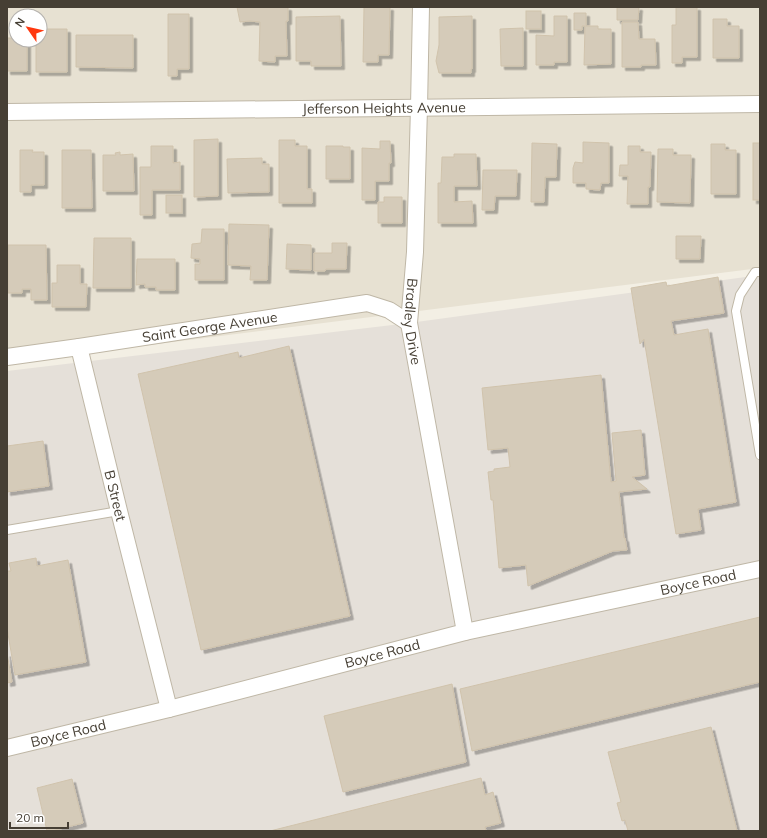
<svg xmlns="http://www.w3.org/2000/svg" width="767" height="838" font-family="Mulish,sans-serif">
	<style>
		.residential { fill: #e7e1d2; fill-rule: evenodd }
		.industrial { fill: #e5e0d9 }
		.building { fill: #d5cbb9; stroke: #d0c3ac; filter: url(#shadow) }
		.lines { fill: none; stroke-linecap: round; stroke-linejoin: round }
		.lane-casing { stroke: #bfb7a6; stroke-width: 10 }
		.street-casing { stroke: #bfb7a6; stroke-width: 18 }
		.lane { stroke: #fff; stroke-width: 8 }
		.street { stroke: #fff; stroke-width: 16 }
		.labels { text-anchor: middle; stroke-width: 3; stroke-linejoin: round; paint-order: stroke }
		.street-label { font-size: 14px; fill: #463f34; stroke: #fff }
	</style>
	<defs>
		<filter id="shadow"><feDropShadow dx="3.5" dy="3.5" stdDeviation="0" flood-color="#0004"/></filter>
	</defs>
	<rect width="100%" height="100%" fill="#f3efe4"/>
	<!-- residential -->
	<path class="residential" d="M7 7H760V268L7 363ZM16 16H40V40H16Z"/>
	<!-- industrial -->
	<polygon class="industrial" points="760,275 760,831 7,831 7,371 409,323"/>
	<!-- building -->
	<g class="building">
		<polygon points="237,7 288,7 288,21 286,21 287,56 275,56 275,62 259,61 260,22 250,21 240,22"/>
		<polygon points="364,7 390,7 389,55 378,55 378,62 363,62"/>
		<polygon points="617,7 639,7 638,20 617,20"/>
		<polygon points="676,7 697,7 697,57 682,57 682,63 672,63 672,25 676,25"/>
		<rect x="526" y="11" width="15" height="18"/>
		<polygon points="574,13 586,13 586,26 598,26 598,29 611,29 611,64 584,65 585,26 582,26 582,30 574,30"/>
		<polygon points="168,14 189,14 189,69 177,69 177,76 168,76"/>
		<polygon points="340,16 341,66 311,66 311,61 296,61 296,17"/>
		<polygon points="472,16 472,69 471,69 471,73 439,73 436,61 439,45 439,17"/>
		<polygon points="554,16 567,16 567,62 554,62 554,65 536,65 536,35 554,36"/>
		<polygon points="713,19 727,19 727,26 739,26 739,58 713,58"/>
		<polygon points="622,22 638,22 639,39 655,39 656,65 641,65 641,67 622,67"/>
		<polygon points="523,28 523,66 501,66 500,29"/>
		<polygon points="40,29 67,29 67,72 36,72 36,40 40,40"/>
		<polygon points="76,35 133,35 133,68 76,67"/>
		<polygon points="7,38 16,38 16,40 27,40 27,71 7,71"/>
		<polygon points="218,139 218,196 194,197 194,140"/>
		<polygon points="279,140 295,140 295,146 307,146 307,189 312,189 312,203 279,203"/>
		<polygon points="380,141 390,141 391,163 389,163 389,181 375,181 375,200 362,200 362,148 380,149"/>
		<polygon points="583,142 609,143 609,183 601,183 600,190 586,189 586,183 573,183 573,168 575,162 583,163"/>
		<polygon points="532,143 557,144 556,177 545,177 544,202 531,202"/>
		<rect x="753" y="143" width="7" height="57"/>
		<polygon points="711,144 725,144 725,150 736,150 736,194 711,194"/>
		<polygon points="151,146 173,146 173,163 180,162 180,190 152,190 152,215 140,215 140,167 151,167"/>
		<polygon points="326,146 343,146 343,147 350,147 350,179 326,179"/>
		<polygon points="628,146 640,146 640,152 651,152 650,187 648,187 648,204 627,204 628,176 619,176 620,165 628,165"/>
		<polygon points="658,149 673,149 673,155 691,155 690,203 657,202"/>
		<polygon points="20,150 33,150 32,152 44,152 44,185 31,185 31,192 20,192"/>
		<polygon points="62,150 91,150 92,208 62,208"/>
		<polygon points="120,152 120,155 133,154 134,191 103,191 103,155 116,155 115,153"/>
		<polygon points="454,154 476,154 477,186 454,186 454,202 472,201 473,223 438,223 438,183 441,183 442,157 454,157"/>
		<polygon points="262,158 262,164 269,164 269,192 228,193 227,159"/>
		<polygon points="483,170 517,170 516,196 495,196 494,210 482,210"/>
		<rect x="166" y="195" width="16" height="18"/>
		<polygon points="384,197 402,197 402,223 378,223 378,202 384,202"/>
		<polygon points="229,224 269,225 267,280 250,280 251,266 228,265"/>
		<polygon points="202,229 224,229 224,280 195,280 195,264 200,264 200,259 191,258 192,244 201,243"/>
		<polygon points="676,236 701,236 700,259 676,259"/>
		<polygon points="94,238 131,238 131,288 93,288"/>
		<polygon points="332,243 347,243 346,269 326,269 325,271 314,271 314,253 332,253"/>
		<polygon points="287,244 311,245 311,270 286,269"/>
		<polygon points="8,245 46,245 47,300 31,300 31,289 22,289 22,293 8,293"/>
		<polygon points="137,259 175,259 175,290 156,290 156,287 145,287 145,284 136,285"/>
		<polygon points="57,265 80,265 80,284 87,284 86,307 52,307 52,283 57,283"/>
		<polygon points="718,277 724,313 671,321 674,335 708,329 736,502 698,509 701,530 676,534 644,339 640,344 631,288 666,282 667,286"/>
		<polygon points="289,346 350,616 201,650 138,374 238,352 239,358"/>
		<polygon points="601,375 611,482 616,481 612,433 641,430 645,475 632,477 647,489 619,492 624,538 625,538 627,550 613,551 528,586 526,565 499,568 493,500 491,500 488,472 494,471 494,469 510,467 508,448 488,450 482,388"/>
		<polygon points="43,441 49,486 7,492 7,446"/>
		<polygon points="36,558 37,566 68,560 86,662 15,675 7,628 7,571 11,571 9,563"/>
		<polygon points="760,617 760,682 472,751 460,689"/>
		<polygon points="7,653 12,682 7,683"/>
		<polygon points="452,684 466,762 343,792 324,716"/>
		<polygon points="711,727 737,831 628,831 625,820 622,821 617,803 621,802 608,752"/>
		<polygon points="481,778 485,795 493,792 501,823 485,827 486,831 270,831"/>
		<polygon points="72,779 83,823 52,831 47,831 37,788"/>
	</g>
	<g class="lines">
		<defs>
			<g id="lane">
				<polyline points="760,272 755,272 740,295 736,311 760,455"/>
				<polyline points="7,530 119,511"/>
			</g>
			<g id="street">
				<path id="s1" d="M421 7 419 107 415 252 409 323 465 632"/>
				<path id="s2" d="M7 112 760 104"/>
				<path id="s3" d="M79 347 119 511 169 709"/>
				<path id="s4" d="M7 357 79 347 367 303 389 310 409 323"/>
				<path id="s5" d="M7 748 169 709 465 632 760 569"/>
			</g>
		</defs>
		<!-- lane casing -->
		<use href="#lane" class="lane-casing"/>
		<!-- street casing -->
		<use href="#street" class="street-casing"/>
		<!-- lane -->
		<use href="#lane" class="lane"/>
		<!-- street -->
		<use href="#street" class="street"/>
	</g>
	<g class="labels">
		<!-- street labels -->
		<g class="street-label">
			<text dy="5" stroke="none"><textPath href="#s2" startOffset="377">Jefferson Heights Avenue</textPath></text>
			<text dy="5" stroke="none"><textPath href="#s1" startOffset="315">Bradley Drive</textPath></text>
			<text dy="5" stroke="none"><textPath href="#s4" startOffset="205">Saint George Avenue</textPath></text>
			<text dy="5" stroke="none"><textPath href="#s3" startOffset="153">B Street</textPath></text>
			<text dy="5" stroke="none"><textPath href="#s5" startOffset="711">Boyce Road</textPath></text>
			<text dy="5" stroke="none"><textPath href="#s5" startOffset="387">Boyce Road</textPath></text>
			<text dy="5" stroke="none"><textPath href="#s5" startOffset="63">Boyce Road</textPath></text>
		</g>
	</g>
	<!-- border -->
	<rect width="767" height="838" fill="none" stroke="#463f34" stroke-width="16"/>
	<!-- north arrow -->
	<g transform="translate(28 28) rotate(304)"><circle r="19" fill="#ffffff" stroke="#b5b2ae"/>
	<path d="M0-3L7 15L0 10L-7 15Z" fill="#ff380f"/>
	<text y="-6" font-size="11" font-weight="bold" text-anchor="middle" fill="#463f34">N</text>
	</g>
	<!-- scale -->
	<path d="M10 822v6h58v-6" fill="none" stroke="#463f34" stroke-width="2"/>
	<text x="16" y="822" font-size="12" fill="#463f34" stroke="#ffffff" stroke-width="3" paint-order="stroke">20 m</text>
</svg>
